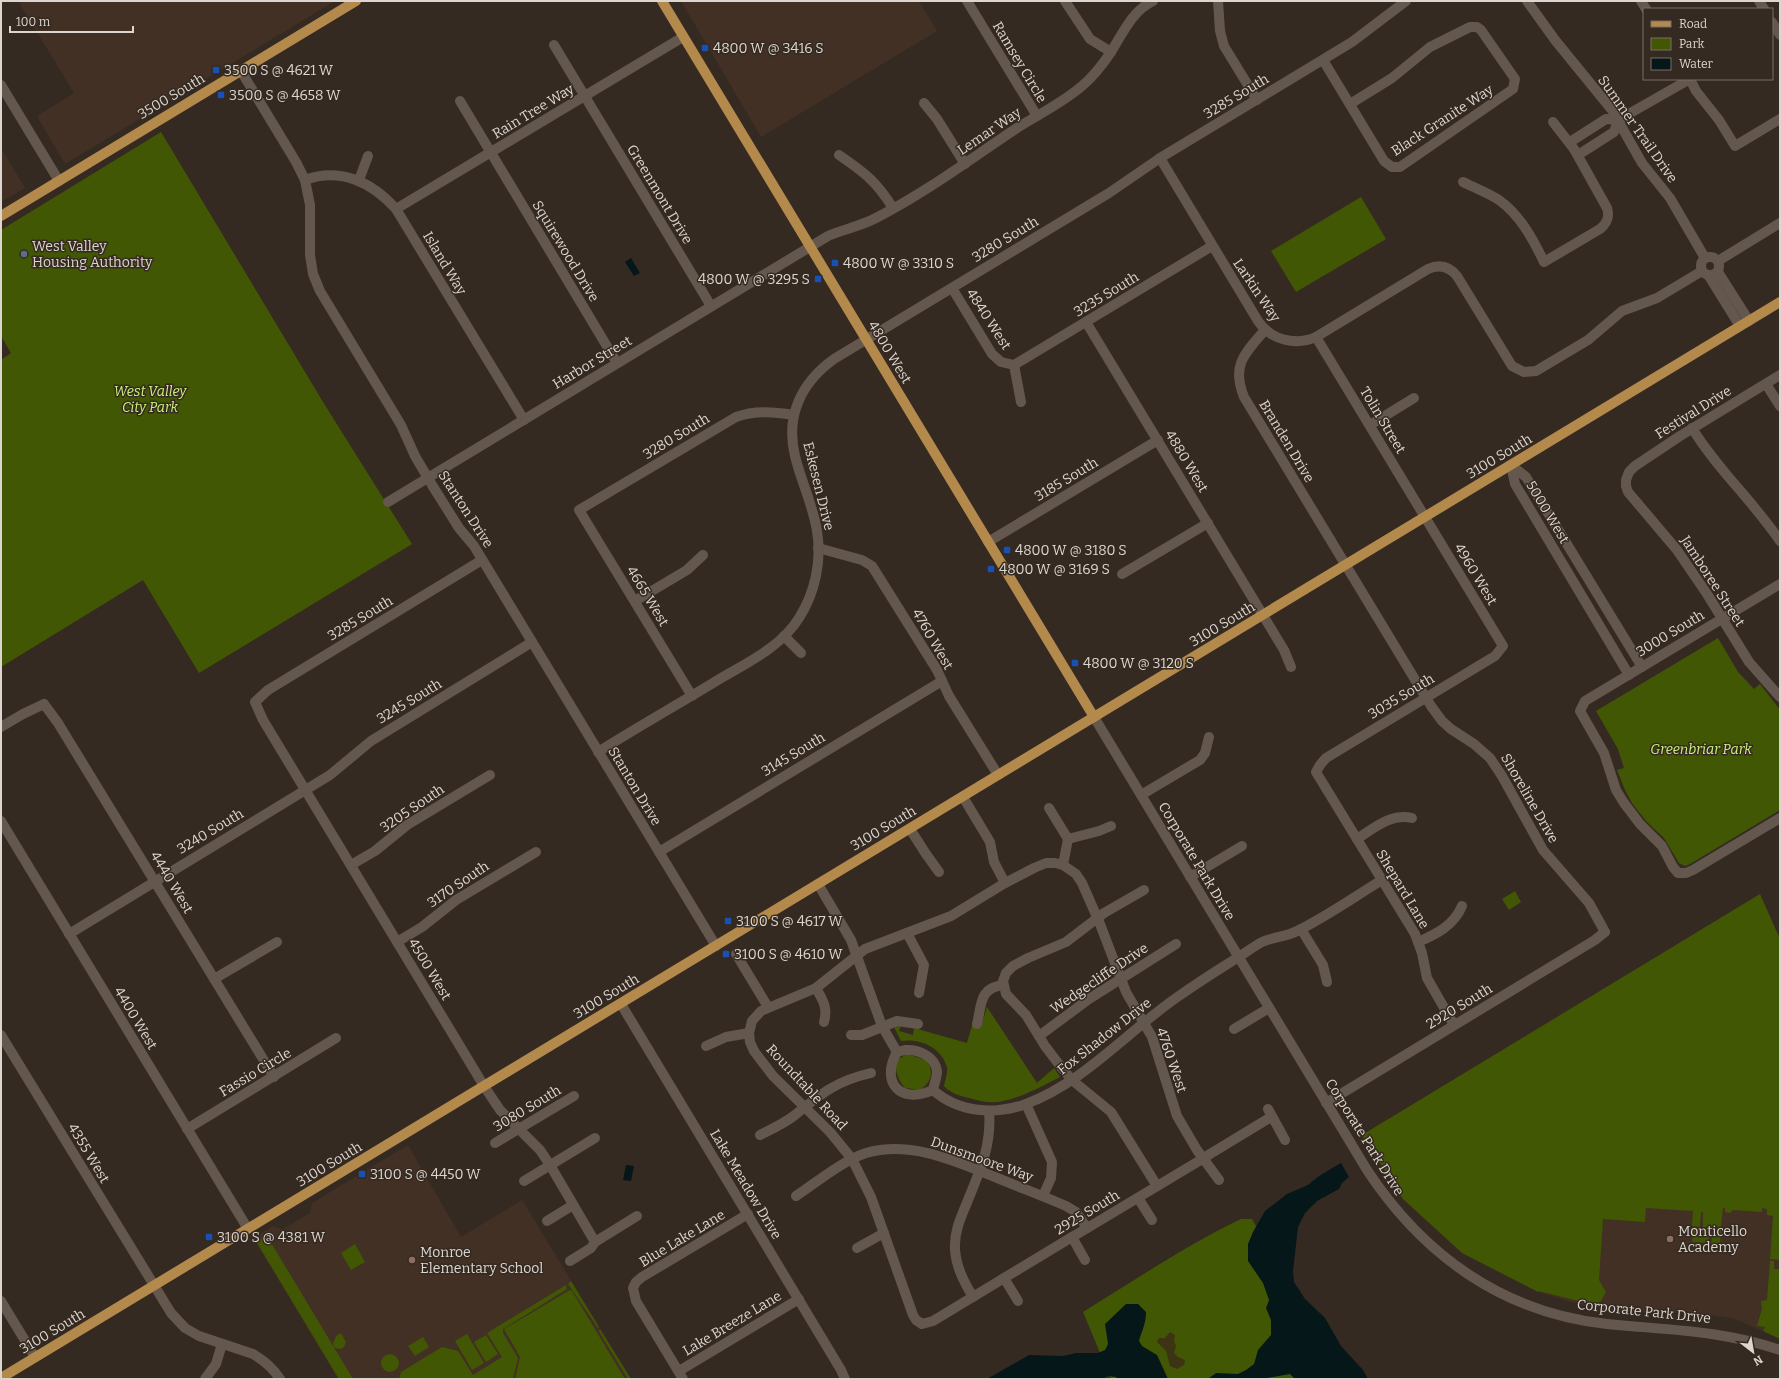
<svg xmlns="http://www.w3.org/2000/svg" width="1781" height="1380" font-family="Bitter,serif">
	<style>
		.built { fill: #413023 }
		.green { fill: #425703 }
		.sand { fill: #3c3413 }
		.water { fill: #051718 }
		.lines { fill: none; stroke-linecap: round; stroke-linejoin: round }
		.minor { stroke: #64574e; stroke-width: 10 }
		.major { stroke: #b48a4c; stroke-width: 10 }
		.transit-dot { fill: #1a4fb4; stroke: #352a21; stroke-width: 1.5 }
		.service-dot { fill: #5c6f8a; stroke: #352a21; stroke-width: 1.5 }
		.education-dot { fill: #8d6e63; stroke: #352a21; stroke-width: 1.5 }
		.labels { text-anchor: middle; stroke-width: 3; stroke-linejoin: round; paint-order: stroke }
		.poi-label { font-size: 14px; fill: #ddd6d0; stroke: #352a21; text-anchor: start }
		.street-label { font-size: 14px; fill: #ddd6d0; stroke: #352a21 }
		.park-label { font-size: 14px; font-style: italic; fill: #ccf37c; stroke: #352a21 }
	</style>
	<rect width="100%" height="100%" fill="#352a21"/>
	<!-- built -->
	<g class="built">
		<polygon points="18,1 335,1 65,164 37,116 74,93"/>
		<polygon points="681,1 919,1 937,31 761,137"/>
		<polygon points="1,148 25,188 1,202"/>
		<polygon points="408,1145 461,1237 522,1200 631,1379 338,1379 253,1238 273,1226 283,1229 310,1213 312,1203"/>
		<polygon points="1589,1169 1780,1204 1780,1288 1763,1331 1732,1318 1694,1313 1616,1312 1586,1306 1538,1292"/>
	</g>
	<!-- green -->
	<g class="green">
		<polygon points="161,132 323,402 412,544 199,673 143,580 1,667 1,360 11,353 1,336 1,230"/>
		<polygon points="1361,197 1386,239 1296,292 1271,251"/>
		<polygon points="1718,638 1738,672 1754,689 1760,684 1780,710 1780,810 1690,864 1685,866 1679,863 1664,838 1646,821 1632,803 1625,790 1617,770 1624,768 1618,749 1596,711"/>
		<polygon points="1515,891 1521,902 1509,910 1502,899"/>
		<polygon points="1760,894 1780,939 1780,1260 1770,1259 1773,1216 1767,1215 1767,1209 1762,1208 1762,1212 1733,1210 1730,1213 1725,1212 1725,1208 1723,1208 1721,1227 1712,1226 1712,1228 1703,1227 1703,1212 1701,1212 1700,1227 1692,1226 1693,1211 1646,1208 1645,1222 1603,1219 1599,1280 1606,1292 1598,1306 1539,1291 1538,1292 1462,1253 1403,1199 1362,1135"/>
		<path d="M987 1007 1037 1083 1054 1068 1060 1077C1042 1086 1023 1097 1003 1101 992 1104 979 1101 969 1098 960 1096 950 1093 944 1086 945 1080 948 1073 947 1067 941 1047 920 1038 901 1041L894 1027 901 1025 899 1031 913 1035 914 1028 967 1043 972 1025 981 1027Z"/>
		<path d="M907 1054 926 1060C935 1072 931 1082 920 1090L905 1088C898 1080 894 1070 897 1060Z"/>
		<path d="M1241 1219H1252L1340 1379H1111L1083 1312C1135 1280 1185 1246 1241 1219Z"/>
		<polygon points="1693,1229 1709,1230 1709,1243 1692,1242"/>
		<polygon points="1713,1230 1721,1230 1720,1244 1711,1244"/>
		<polygon points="267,1236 353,1379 354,1379 339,1379 256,1241"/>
		<polygon points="355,1244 365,1262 351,1270 341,1253"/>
		<polygon points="1770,1261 1774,1261 1774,1269 1780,1269 1780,1339 1763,1331 1765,1327 1757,1326 1762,1309 1761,1301 1767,1300"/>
		<polygon points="571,1281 599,1327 598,1328 568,1284"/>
		<polygon points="566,1285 567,1289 503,1329 503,1333 518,1358 513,1379 399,1379 401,1372 442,1347 458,1351 473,1375 502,1357 487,1333"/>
		<polygon points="570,1290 572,1291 625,1379 515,1379 520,1357 504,1329"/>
		<polygon points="600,1329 631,1379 628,1379 601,1335 599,1331"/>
		<polygon points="341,1333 346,1342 344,1347 341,1349 335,1348 333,1344 336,1336"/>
		<polygon points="467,1334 484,1363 472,1370 455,1341"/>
		<polygon points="486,1335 498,1354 486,1362 474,1342"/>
		<polygon points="423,1337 429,1347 415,1356 408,1346"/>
		<circle cx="390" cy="1363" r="9"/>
	</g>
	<!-- sand -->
	<polygon class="sand" points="1170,1332 1175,1335 1174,1341 1176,1346 1174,1353 1178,1357 1185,1360 1184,1365 1177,1369 1170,1366 1166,1351 1157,1342 1159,1338 1165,1338"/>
	<!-- water -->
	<g class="water">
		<polygon points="631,258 640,273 634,276 625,262"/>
		<polygon points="1341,1163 1349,1177 1342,1183 1339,1189 1317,1201 1305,1213 1298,1227 1293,1271 1294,1282 1305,1299 1325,1318 1341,1346 1363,1370 1368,1379 1295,1379 1290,1374 1261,1379 1208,1379 1216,1373 1238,1374 1246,1370 1254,1364 1258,1350 1271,1335 1271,1320 1266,1308 1269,1300 1263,1283 1248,1261 1248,1244 1253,1232 1265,1211 1287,1194 1308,1185 1319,1176"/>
		<polygon points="626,1165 634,1166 631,1181 623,1180"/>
		<path d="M1126 1304H1138L1146 1312C1146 1324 1142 1330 1139 1341L1142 1346 1157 1355 1168 1379H1117L1116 1377 1108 1376 1102 1379H987L1029 1355 1063 1356 1076 1353H1098L1105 1350 1108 1344 1105 1324Z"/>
	</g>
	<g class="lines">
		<!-- minor -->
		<g class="minor">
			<polyline points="967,1 1037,116"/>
			<polyline points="1065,1 1090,39 1111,52"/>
			<polyline points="1218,1 1220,31 1224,46 1257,100"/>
			<polyline points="1527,1 1555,40 1612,110 1642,163 1670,198 1705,258"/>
			<polyline points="1641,1 1646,9"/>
			<polyline points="1759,1 1764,9"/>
			<polyline points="1772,22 1780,35"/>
			<polyline points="554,45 711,306"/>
			<polyline points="1323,60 1384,161 1392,167 1400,167 1513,89 1515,79 1481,30 1477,27 1470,27 1430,47 1392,78 1350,104"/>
			<polyline points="241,71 296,162 305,180 310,205 310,255 313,274 320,291 401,425 415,456 432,485 459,528 474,546 716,946"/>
			<polyline points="1690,79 1696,91 1719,120 1735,146 1780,119"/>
			<polyline points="1,85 59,181"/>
			<polyline points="460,101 617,363"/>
			<polyline points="924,103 937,119 965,164"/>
			<polyline points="1618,120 1690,79"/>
			<polyline points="1570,142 1606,119 1618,120"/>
			<path d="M839 155C865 173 876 181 893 208"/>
			<polyline points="1578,155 1614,132 1618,120"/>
			<path d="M1160 158 1258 321C1271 340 1295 346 1316 337L1428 269C1439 264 1449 266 1457 276L1512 366 1524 372 1536 371 1588 340 1622 311 1657 298 1702 271"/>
			<path d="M305 180C340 167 372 182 396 209L524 420"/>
			<polyline points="359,180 368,156"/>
			<path d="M1463 182C1475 188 1488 193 1499 200 1520 215 1533 239 1544 262L1600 229C1607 223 1610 217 1607 208L1574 149 1553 122"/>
			<polyline points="396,209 683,37"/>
			<circle cx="1710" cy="266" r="9"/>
			<polyline points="1718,261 1780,223"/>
			<polyline points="1718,272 1749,321"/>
			<polyline points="1709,276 1740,326"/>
			<polyline points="952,288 992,354 1001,362 1014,365 1021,402"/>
			<polyline points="1086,322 1284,650 1291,667"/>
			<path d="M1265 330C1245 353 1231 365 1244 397L1431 706 1442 721 1451 729 1474 744 1490 758 1502 776 1543 850 1589 903 1605 932 1595 940 1326 1103"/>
			<polyline points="1316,337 1503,646 1495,656 1326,758 1320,765 1316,772 1415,934 1422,953 1427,978 1454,1025"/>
			<polyline points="1014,365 1212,246"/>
			<polyline points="1780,375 1680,436 1635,466 1629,472 1626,480 1626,486 1628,492 1677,550 1707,594 1749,662 1780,697"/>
			<polyline points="1766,384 1780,406"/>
			<polyline points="1370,425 1414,398"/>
			<path d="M1692 428C1717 469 1753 501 1780 541"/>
			<polyline points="1511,465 1526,477 1642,667"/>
			<polyline points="1511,465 1515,484 1629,675"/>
			<path d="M388 502 828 236C844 229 861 226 876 218 925 193 969 160 1014 130 1037 115 1061 104 1082 86 1094 76 1103 64 1111 52 1123 33 1132 11 1153 1"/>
			<polyline points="988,542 1158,440"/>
			<polyline points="818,548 862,560 872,566 937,670 949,696 998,775"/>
			<polyline points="482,560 268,690 255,702 263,720 484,1086 500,1110 540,1150 550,1165 595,1242"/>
			<polyline points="1122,574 1208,523"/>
			<polyline points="1780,584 1585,701 1580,711 1604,753 1616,790 1624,803 1640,824 1662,846 1673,867 1678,873 1686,873 1693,870 1780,818"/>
			<polyline points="635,601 687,570 703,555"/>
			<polyline points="784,636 801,653"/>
			<path d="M692 696 579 510 736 417C755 410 775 412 794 415"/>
			<path d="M1094 717 1367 1170C1423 1255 1503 1313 1607 1324 1667 1330 1722 1330 1780 1350"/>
			<polyline points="1,727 23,714 44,704 58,723 274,1077"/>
			<path d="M598 752C636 728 675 706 713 683 742 665 780 649 799 618 815 593 822 561 817 531 813 505 801 481 795 456 785 415 802 382 834 359L1109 193 1160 158 1352 42 1406 1"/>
			<polyline points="1141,795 1200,760 1205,753 1209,737"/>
			<polyline points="963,797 990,842 994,862 1005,883"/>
			<polyline points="1049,808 1068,839 1063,865"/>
			<polyline points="1,821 248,1229"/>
			<polyline points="910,829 926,854 939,872"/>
			<polyline points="1068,839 1099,831 1111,826"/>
			<path d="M1357 839C1374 828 1391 813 1412 818"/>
			<polyline points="659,852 942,681"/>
			<polyline points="351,865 375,851 407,825 490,775"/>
			<polyline points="1190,877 1242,846"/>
			<polyline points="818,884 851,940 882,1026 897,1052"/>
			<polyline points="1144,890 1104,913 1066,942 1028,958 1013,966 1006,973 1003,981 1006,994 1026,1015 1045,1046 1061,1067 1072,1080 1111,1112 1157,1186"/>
			<polyline points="1301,929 1323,965 1327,982"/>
			<polyline points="907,933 924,965 919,993"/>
			<polyline points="69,934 330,775 371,741 532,642"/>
			<polyline points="397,942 422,927 456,900 536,852"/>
			<path d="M1418 942C1437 934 1454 925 1462 906"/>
			<polyline points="736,954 768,1007"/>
			<polyline points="214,979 277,942"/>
			<path d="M816 988C823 1000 828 1008 824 1022"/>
			<polyline points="621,1004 841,1370 845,1379"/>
			<path d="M977 1024C982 1004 979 988 1003 985"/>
			<polyline points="1234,1029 1269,1008"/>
			<path d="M1 1035 171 1313 185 1328 199 1336 253 1354C265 1361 273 1368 280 1379"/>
			<polyline points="851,1035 862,1035 897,1021 918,1024"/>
			<polyline points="1039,1036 1089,999 1176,944"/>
			<polyline points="706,1046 726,1037 749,1033"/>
			<path d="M905 1050C918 1049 935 1056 937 1071 937 1078 934 1084 933 1090 900 1105 880 1082 897 1052Z"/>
			<path d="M933 1090C959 1113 995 1115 1026 1104 1083 1083 1127 1032 1176 998 1196 984 1216 971 1237 958 1245 953 1253 947 1262 942 1273 937 1286 937 1297 931 1326 917 1354 897 1382 880"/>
			<polyline points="1026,1104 1052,1162 1051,1178 1043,1196"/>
			<polyline points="1268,1109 1285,1140"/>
			<polyline points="187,1129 336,1038"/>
			<path d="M760 1135C772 1129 785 1123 795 1115 822 1093 836 1081 871 1073"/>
			<polyline points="495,1143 574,1096"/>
			<path d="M1219 1180 1197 1150 1177 1116 1152 1037 1126 992 1100 924 1082 883 1076 874 1063 865 1055 863H1046L1034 868 1005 883 951 916 865 949 816 988 761 1011 752 1021 749 1033 750 1042 754 1051 773 1076 830 1132 852 1159 871 1197 913 1315 916 1320 922 1324 933 1321 1072 1237 1079 1233C1121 1208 1162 1183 1204 1158L1210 1154 1271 1117"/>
			<polyline points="524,1181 595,1138"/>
			<path d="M796 1196C817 1182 842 1161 866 1153 910 1140 955 1161 995 1177 1019 1187 1043 1196 1066 1206L1076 1212 1087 1228"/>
			<polyline points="1138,1198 1152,1220"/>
			<polyline points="547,1221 573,1205"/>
			<polyline points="1072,1237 1085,1260"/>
			<polyline points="857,1248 884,1233"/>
			<polyline points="570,1261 591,1248 595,1242 637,1216"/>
			<polyline points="1004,1278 1018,1301"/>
			<path d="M973 1297C964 1282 956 1267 955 1249 954 1233 960 1219 966 1205 979 1172 992 1147 989 1111"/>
			<polyline points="1,1301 35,1357"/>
			<polyline points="679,1371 799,1299"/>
			<polyline points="205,1379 216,1364 222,1344"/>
			<polyline points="683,1379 636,1301 633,1288 636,1282 642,1277 748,1214"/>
		</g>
		<!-- major -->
		<g class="major">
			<polyline points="662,1 1094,717"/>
			<polyline points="1,216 356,1"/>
			<polyline points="1,1378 1780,302"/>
		</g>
	</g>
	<!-- markers -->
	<g class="transit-dot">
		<rect x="701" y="44" width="8" height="8" rx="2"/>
		<rect x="212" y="66" width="8" height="8" rx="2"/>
		<rect x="217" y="91" width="8" height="8" rx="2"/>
		<rect x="831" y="259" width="8" height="8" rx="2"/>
		<rect x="814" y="275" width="8" height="8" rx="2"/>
		<rect x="1003" y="546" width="8" height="8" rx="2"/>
		<rect x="987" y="565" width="8" height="8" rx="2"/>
		<rect x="1071" y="659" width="8" height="8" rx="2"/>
		<rect x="724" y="917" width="8" height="8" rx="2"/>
		<rect x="722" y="950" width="8" height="8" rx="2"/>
		<rect x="358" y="1170" width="8" height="8" rx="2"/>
		<rect x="205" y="1233" width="8" height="8" rx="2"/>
	</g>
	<circle class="service-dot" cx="24" cy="254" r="4"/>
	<g class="education-dot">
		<circle cx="1670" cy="1239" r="4"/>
		<circle cx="412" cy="1260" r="4"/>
	</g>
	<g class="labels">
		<!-- poi labels -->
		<g class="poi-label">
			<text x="713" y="53">4800 W @ 3416 S</text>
			<text x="224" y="75">3500 S @ 4621 W</text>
			<text x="229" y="100">3500 S @ 4658 W</text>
			<text x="32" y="251">West Valley<tspan x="32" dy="16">Housing Authority</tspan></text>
			<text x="843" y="268">4800 W @ 3310 S</text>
			<text x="810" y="284" text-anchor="end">4800 W @ 3295 S</text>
			<text x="1015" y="555">4800 W @ 3180 S</text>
			<text x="999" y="574">4800 W @ 3169 S</text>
			<text x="1083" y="668">4800 W @ 3120 S</text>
			<text x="736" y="926">3100 S @ 4617 W</text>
			<text x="734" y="959">3100 S @ 4610 W</text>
			<text x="370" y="1179">3100 S @ 4450 W</text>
			<text x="1678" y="1236">Monticello<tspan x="1678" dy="16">Academy</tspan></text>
			<text x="217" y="1242">3100 S @ 4381 W</text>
			<text x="420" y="1257">Monroe<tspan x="420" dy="16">Elementary School</tspan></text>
		</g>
		<!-- street labels -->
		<g class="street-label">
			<text transform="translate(1020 62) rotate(59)" y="5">Ramsey Circle</text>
			<text transform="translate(171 96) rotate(-31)" y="5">3500 South</text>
			<text transform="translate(1236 96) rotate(-31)" y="5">3285 South</text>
			<text transform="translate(533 111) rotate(-31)" y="5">Rain Tree Way</text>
			<text transform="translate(1442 120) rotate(-33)" y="5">Black Granite Way</text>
			<text transform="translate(1638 129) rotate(55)" y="5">Summer Trail Drive</text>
			<text transform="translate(989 131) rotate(-34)" y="5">Lemar Way</text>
			<text transform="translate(660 194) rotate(59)" y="5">Greenmont Drive</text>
			<text transform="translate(1005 239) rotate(-31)" y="5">3280 South</text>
			<text transform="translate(566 251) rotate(59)" y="5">Squirewood Drive</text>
			<text transform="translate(445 263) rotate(59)" y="5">Island Way</text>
			<text transform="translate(1257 290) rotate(56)" y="5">Larkin Way</text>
			<text transform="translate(1106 294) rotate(-31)" y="5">3235 South</text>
			<text transform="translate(989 319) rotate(57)" y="5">4840 West</text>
			<text transform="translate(890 352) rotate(59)" y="5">4800 West</text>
			<text transform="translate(592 362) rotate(-31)" y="5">Harbor Street</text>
			<text transform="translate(1693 412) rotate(-32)" y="5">Festival Drive</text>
			<text transform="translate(1383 420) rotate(59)" y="5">Tolin Street</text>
			<text transform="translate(676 436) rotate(-31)" y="5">3280 South</text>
			<text transform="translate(1287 441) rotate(59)" y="5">Branden Drive</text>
			<text transform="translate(1499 456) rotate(-31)" y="5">3100 South</text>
			<text transform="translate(1187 461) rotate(59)" y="5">4880 West</text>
			<text transform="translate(1066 479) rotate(-31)" y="5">3185 South</text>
			<text transform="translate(819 486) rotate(76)" y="5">Eskesen Drive</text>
			<text transform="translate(466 509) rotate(57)" y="5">Stanton Drive</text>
			<text transform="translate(1548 512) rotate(59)" y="5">5000 West</text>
			<text transform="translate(1476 574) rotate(59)" y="5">4960 West</text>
			<text transform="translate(1713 581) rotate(57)" y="5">Jamboree Street</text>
			<text transform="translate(648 596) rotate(59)" y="5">4665 West</text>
			<text transform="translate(360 618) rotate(-31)" y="5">3285 South</text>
			<text transform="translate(1222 624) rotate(-31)" y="5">3100 South</text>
			<text transform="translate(1670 633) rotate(-31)" y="5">3000 South</text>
			<text transform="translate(933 639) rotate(60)" y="5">4760 West</text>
			<text transform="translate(1401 696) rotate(-31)" y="5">3035 South</text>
			<text transform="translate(409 701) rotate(-31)" y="5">3245 South</text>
			<text transform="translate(793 754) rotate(-31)" y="5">3145 South</text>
			<text transform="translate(635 786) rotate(59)" y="5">Stanton Drive</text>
			<text transform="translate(1530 798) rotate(60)" y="5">Shoreline Drive</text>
			<text transform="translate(412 808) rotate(-34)" y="5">3205 South</text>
			<text transform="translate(883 828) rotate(-31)" y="5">3100 South</text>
			<text transform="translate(210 831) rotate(-31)" y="5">3240 South</text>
			<text transform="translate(1197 861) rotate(59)" y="5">Corporate Park Drive</text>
			<text transform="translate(172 882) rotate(59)" y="5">4440 West</text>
			<text transform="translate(458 884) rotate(-34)" y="5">3170 South</text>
			<text transform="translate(1403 889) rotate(59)" y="5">Shepard Lane</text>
			<text transform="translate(430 969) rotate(59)" y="5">4500 West</text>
			<text transform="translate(1099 978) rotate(-34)" y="5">Wedgecliffe Drive</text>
			<text transform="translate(606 996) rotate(-31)" y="5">3100 South</text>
			<text transform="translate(1459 1006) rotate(-31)" y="5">2920 South</text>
			<text transform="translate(136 1018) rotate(59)" y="5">4400 West</text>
			<text transform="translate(1104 1036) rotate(-38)" y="5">Fox Shadow Drive</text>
			<text transform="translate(1172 1060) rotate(71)" y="5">4760 West</text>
			<text transform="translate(255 1072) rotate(-31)" y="5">Fassio Circle</text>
			<text transform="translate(807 1087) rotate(47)" y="5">Roundtable Road</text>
			<text transform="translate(527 1108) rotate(-31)" y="5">3080 South</text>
			<text transform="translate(1365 1137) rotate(58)" y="5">Corporate Park Drive</text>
			<text transform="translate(89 1153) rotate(59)" y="5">4355 West</text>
			<text transform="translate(982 1159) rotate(20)" y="5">Dunsmoore Way</text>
			<text transform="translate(329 1164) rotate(-31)" y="5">3100 South</text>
			<text transform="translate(746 1184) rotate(59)" y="5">Lake Meadow Drive</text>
			<text transform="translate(1087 1212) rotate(-31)" y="5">2925 South</text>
			<text transform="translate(682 1238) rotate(-31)" y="5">Blue Lake Lane</text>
			<text transform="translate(1644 1311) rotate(6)" y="5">Corporate Park Drive</text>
			<text transform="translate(732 1323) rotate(-31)" y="5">Lake Breeze Lane</text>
			<text transform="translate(52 1331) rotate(-31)" y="5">3100 South</text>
		</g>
		<!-- park labels -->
		<g class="park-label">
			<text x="150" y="396">West Valley<tspan x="150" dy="16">City Park</tspan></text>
			<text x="1701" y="754">Greenbriar Park</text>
		</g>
	</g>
	<!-- border -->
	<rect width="1781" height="1380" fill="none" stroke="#ddd6d0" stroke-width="4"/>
	<!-- legend -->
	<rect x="1643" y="8" width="130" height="72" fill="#352a21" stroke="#786f67"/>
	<rect x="1651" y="21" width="20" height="6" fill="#b48a4c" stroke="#786f67"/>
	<text x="1679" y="28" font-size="12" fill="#ddd6d0">Road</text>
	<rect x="1651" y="38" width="20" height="12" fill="#425703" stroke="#786f67"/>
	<text x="1679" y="48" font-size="12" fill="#ddd6d0">Park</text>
	<rect x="1651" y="58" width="20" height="12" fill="#051718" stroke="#786f67"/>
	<text x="1679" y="68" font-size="12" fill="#ddd6d0">Water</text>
	<!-- north arrow -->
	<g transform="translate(1753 1352) rotate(149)" stroke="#352a21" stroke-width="3" paint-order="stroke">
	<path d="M0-3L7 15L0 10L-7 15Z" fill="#ddd6d0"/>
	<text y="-6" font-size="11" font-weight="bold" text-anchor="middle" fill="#ddd6d0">N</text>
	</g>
	<!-- scale -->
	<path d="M10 26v6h123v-6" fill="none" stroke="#ddd6d0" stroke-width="2"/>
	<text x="16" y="26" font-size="12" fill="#ddd6d0" stroke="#352a21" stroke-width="3" paint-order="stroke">100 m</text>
</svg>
